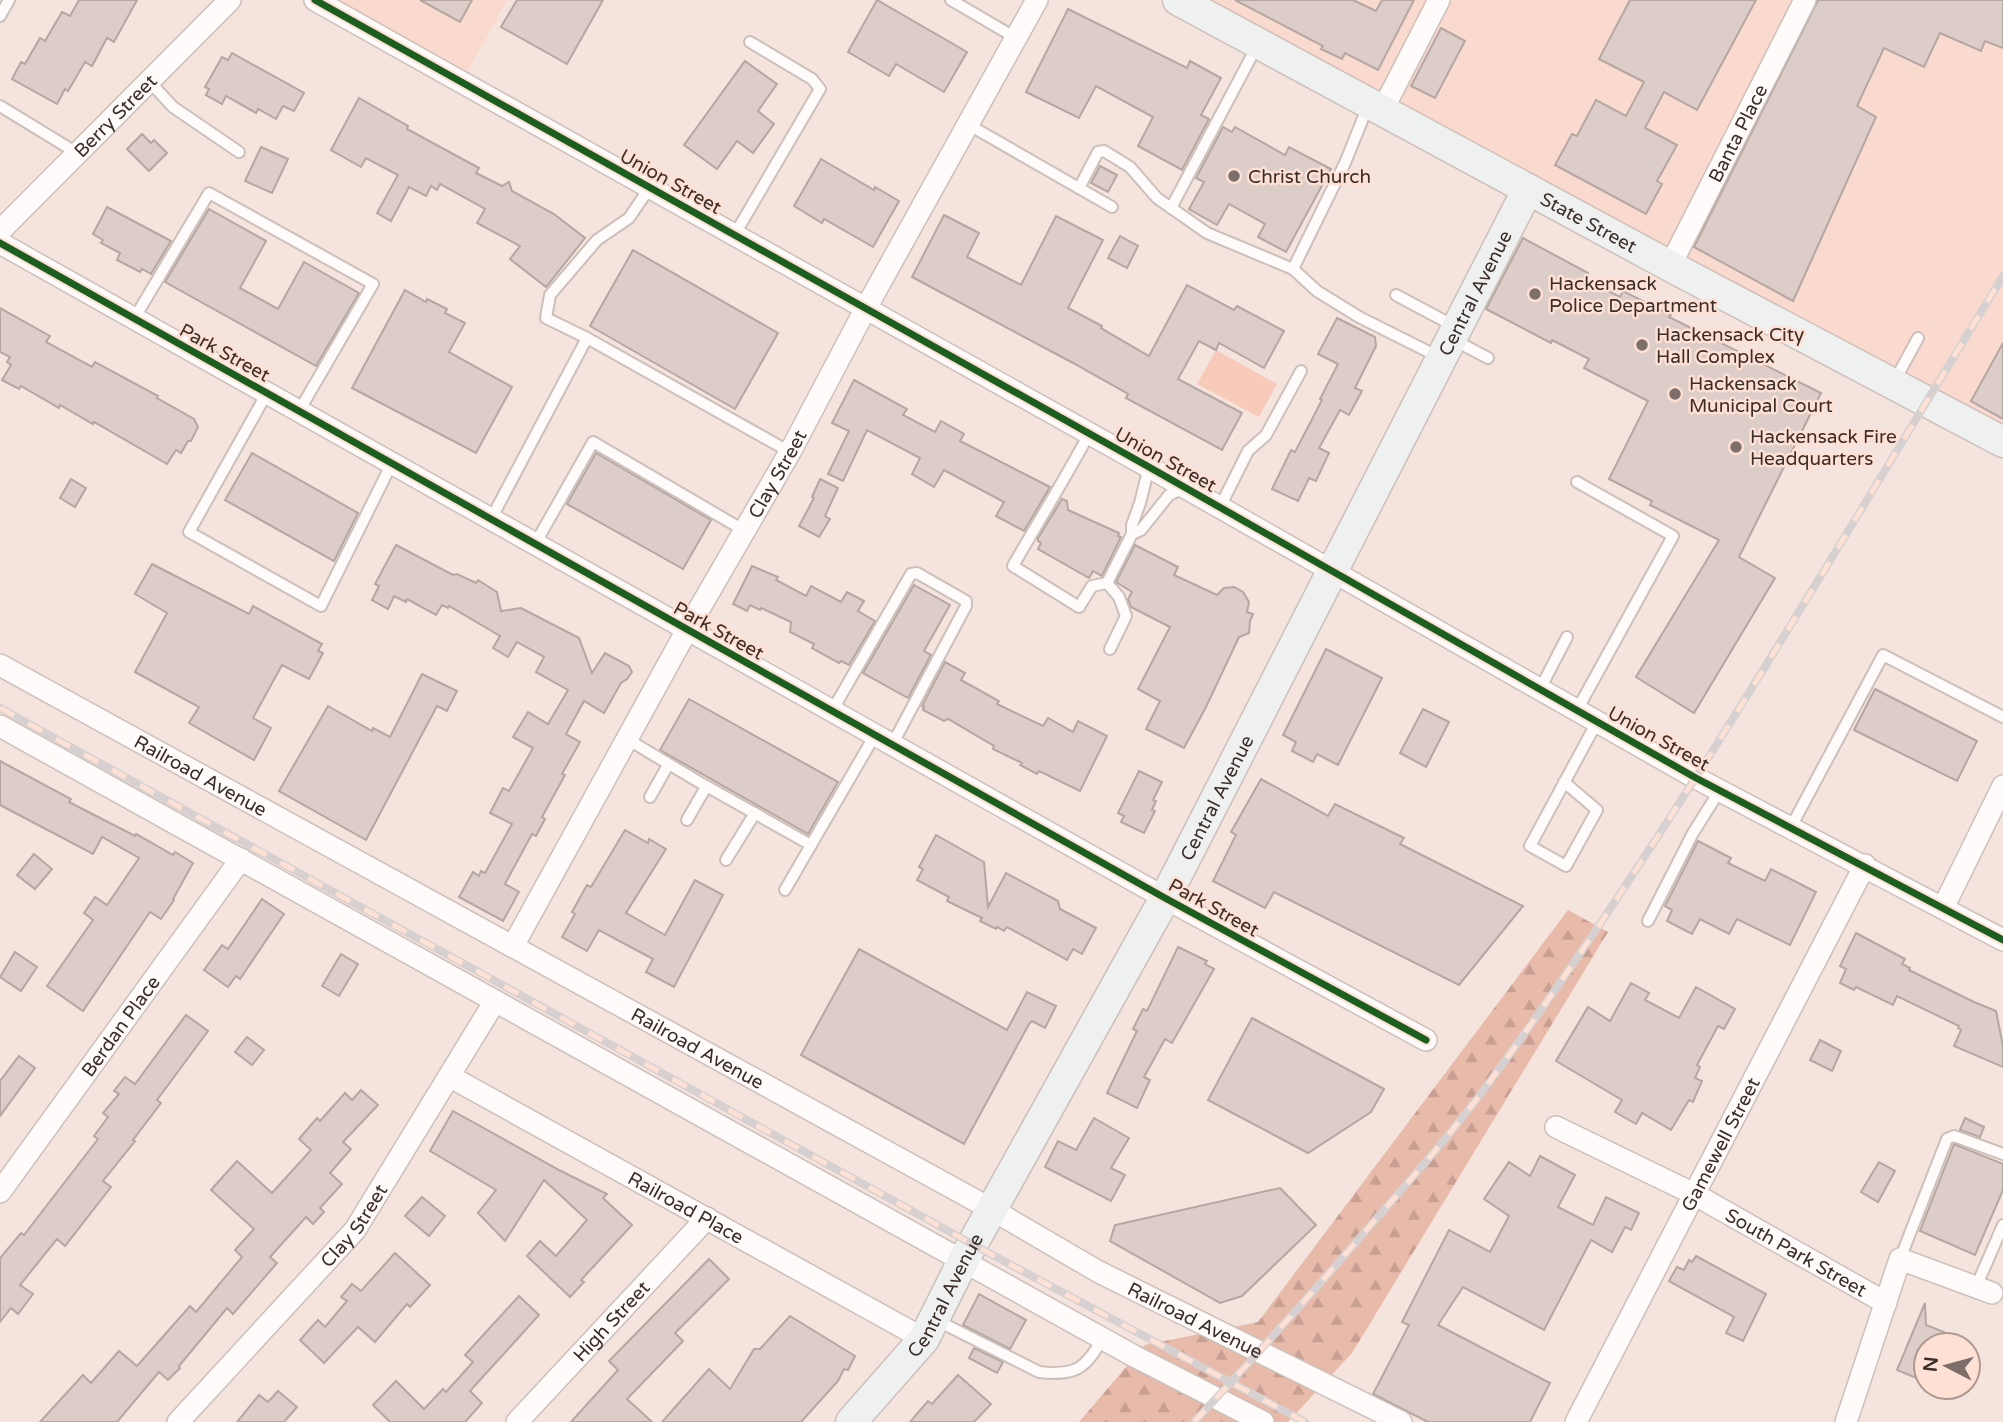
<svg xmlns="http://www.w3.org/2000/svg" width="2003" height="1422" font-family="'Varela Round',sans-serif">
	<style>
		.built { fill: #fadace }
		.forest { fill: url(#forest-firs) }
		.pitch { fill: #f8cab9 }
		.building { fill: #dccdc9; stroke: #b5a6a2; stroke-width: 2 }
		.lines { fill: none; stroke-linecap: round; stroke-linejoin: round }
		.lane-casing { stroke: #cdbfba; stroke-width: 14 }
		.street-casing { stroke: #cdbfba; stroke-width: 24 }
		.secondary-casing { stroke: #cdbfba; stroke-width: 33 }
		.lane { stroke: #fefbfa; stroke-width: 10 }
		.street { stroke: #fefbfa; stroke-width: 21 }
		.secondary { stroke: #eff0f0; stroke-width: 30 }
		.rail-casing { stroke: #d6d1d0; stroke-width: 8 }
		.rail { stroke: #fee0d5; stroke-width: 5; stroke-dasharray: 16; stroke-linecap: butt }
		.cycleway-casing { stroke: #fee0d5; stroke-width: 11 }
		.cycleway { stroke: #1b5e20; stroke-width: 7 }
		.poi-dot { fill: #7c6e68; stroke: #fee0d5; stroke-width: 2.5 }
		.labels { text-anchor: middle; stroke-width: 5; stroke-linejoin: round; paint-order: stroke }
		.street-label { font-size: 19px; fill: #3b2e29; stroke: #fee0d5 }
		.poi-label { font-size: 19px; fill: #3b2e29; stroke: #fee0d5; text-anchor: start }
	</style>
	<defs>
		<pattern id="forest-firs" width="22" height="20" patternUnits="userSpaceOnUse" patternTransform="scale(1.75)"><rect width="22" height="20" fill="#e8baaa"/><path d="M5 1l3.5 6h-7zM16 11l3.5 6h-7z" fill="#c8a092"/></pattern>
	</defs>
	<rect width="100%" height="100%" fill="#f5e4de"/>
	<!-- built -->
	<g class="built">
		<polygon points="315,0 507,0 462,82"/>
		<polygon points="1178,0 2003,0 2003,442"/>
	</g>
	<!-- forest -->
	<polygon class="forest" points="1568,910 1608,932 1352,1353 1288,1422 1079,1422 1145,1345 1258,1322"/>
	<!-- pitch -->
	<polygon class="pitch" points="1216,350 1277,384 1259,417 1197,384"/>
	<!-- building -->
	<g class="building">
		<polygon points="79,0 137,0 114,42 107,38 92,66 85,62 68,91 65,89 57,104 12,79 21,62 25,64 40,38 45,41 62,12 70,16"/>
		<polygon points="420,0 472,0 460,22"/>
		<polygon points="517,0 603,0 567,64 501,27"/>
		<polygon points="877,0 967,52 944,92 896,64 889,76 848,52"/>
		<polygon points="1235,0 1353,0 1376,11 1382,0 1414,0 1378,70 1345,53 1342,59 1321,49 1323,46"/>
		<polygon points="1630,0 1756,0 1697,110 1664,92 1645,128 1677,145 1657,181 1662,184 1646,214 1555,165 1572,134 1577,136 1596,100 1626,116 1644,82 1599,59"/>
		<polygon points="1818,0 2003,0 2003,48 1985,41 1981,51 1940,33 1924,67 1884,48 1857,106 1876,117 1793,301 1694,247"/>
		<polygon points="1068,9 1187,68 1190,61 1221,78 1201,115 1209,119 1182,170 1138,146 1153,117 1096,86 1079,118 1026,92"/>
		<polygon points="1441,28 1465,41 1435,98 1411,86"/>
		<polygon points="232,53 304,93 294,111 283,106 276,119 258,109 256,113 226,96 222,104 206,95 209,89 205,87 222,57 228,60"/>
		<polygon points="745,61 777,84 758,111 774,124 753,153 737,141 717,169 684,145"/>
		<polygon points="359,98 408,126 407,129 479,168 476,173 502,186 509,182 512,191 554,214 585,238 546,287 510,259 520,246 477,223 485,209 440,184 437,190 431,186 426,196 409,187 391,221 377,213 398,175 366,158 361,167 331,150"/>
		<polygon points="1223,127 1232,132 1235,127 1285,155 1289,147 1331,169 1286,252 1258,237 1265,224 1229,204 1217,225 1189,209 1204,182 1196,178"/>
		<polygon points="142,134 151,143 154,140 167,153 149,171 127,149"/>
		<polygon points="261,147 288,159 272,193 245,181"/>
		<polygon points="821,159 874,190 875,187 899,201 873,247 824,219 822,223 794,206"/>
		<polygon points="1100,166 1117,175 1108,192 1091,183"/>
		<polygon points="107,207 171,241 151,274 142,269 140,272 117,260 120,253 101,243 103,240 93,234"/>
		<polygon points="209,209 266,241 240,288 278,309 304,262 359,293 316,366 165,282"/>
		<polygon points="944,215 979,233 967,257 1021,285 1056,216 1103,240 1068,308 1102,326 1101,328 1149,356 1187,285 1234,310 1237,306 1284,331 1264,368 1219,343 1216,350 1199,341 1178,379 1242,413 1222,450 1126,398 1128,394 1073,363 912,277"/>
		<polygon points="1120,236 1138,246 1127,268 1108,258"/>
		<polygon points="1523,238 1588,273 1585,279 1620,297 1623,291 1671,315 1669,317 1821,393 1739,557 1775,578 1694,713 1636,677 1719,540 1650,505 1652,501 1609,479 1648,401 1584,368 1589,359 1552,340 1551,343 1486,309"/>
		<polygon points="633,250 778,333 735,409 590,326"/>
		<polygon points="405,290 426,302 427,299 447,309 445,313 465,323 449,352 512,387 476,453 352,388"/>
		<polygon points="0,308 50,336 46,342 92,367 95,362 158,396 157,398 194,419 198,427 191,441 188,441 181,453 176,450 167,464 94,422 93,424 60,405 59,408 21,386 19,389 2,380 11,365 7,362 10,357 0,352"/>
		<polygon points="1337,318 1375,337 1376,346 1355,388 1362,391 1349,415 1340,410 1319,448 1329,453 1316,481 1309,478 1298,501 1272,489 1291,450 1295,452 1322,400 1320,399 1338,364 1318,354"/>
		<polygon points="2003,343 2003,419 1971,401"/>
		<polygon points="854,380 907,409 903,415 935,432 941,421 964,434 960,441 1050,487 1024,531 996,516 1004,502 944,470 934,487 912,474 920,458 867,430 843,481 828,474 849,431 832,423"/>
		<polygon points="252,453 358,513 334,561 225,500"/>
		<polygon points="596,453 711,520 683,569 567,504"/>
		<polygon points="71,479 86,488 75,507 60,498"/>
		<polygon points="820,479 838,488 825,516 830,519 819,537 799,526 814,498 812,497"/>
		<polygon points="1062,499 1067,501 1068,510 1119,533 1118,536 1121,537 1102,576 1093,571 1089,578 1038,549 1041,543 1038,541 1038,538"/>
		<polygon points="396,545 453,575 457,574 476,583 478,580 497,592 501,611 521,608 579,638 592,673 605,653 629,666 632,672 627,679 621,683 604,713 584,701 566,734 580,742 562,774 565,775 542,817 545,819 536,836 532,834 505,884 519,892 503,921 459,897 473,872 479,876 481,871 485,873 512,824 490,813 503,788 509,791 533,748 513,737 528,712 548,724 568,690 536,672 544,657 517,642 508,657 493,648 500,636 449,606 448,608 442,605 436,615 407,599 406,602 394,596 388,609 372,600 379,586 375,584"/>
		<polygon points="1135,545 1178,567 1174,575 1217,595 1224,588 1234,587 1243,592 1249,602 1247,612 1253,614 1250,621 1249,633 1239,637 1206,707 1184,748 1146,729 1160,701 1138,689 1170,627 1131,607 1128,599 1132,592 1116,582"/>
		<polygon points="152,564 249,614 253,606 322,644 318,651 323,653 309,679 282,665 253,718 271,728 254,760 189,723 199,707 135,672 167,613 135,594"/>
		<polygon points="752,566 778,577 776,580 806,596 811,586 841,602 847,592 864,601 858,611 875,621 849,665 841,661 839,663 812,648 814,644 790,632 791,622 761,608 760,610 750,605 747,611 733,604"/>
		<polygon points="914,585 950,605 924,651 931,655 908,698 863,673"/>
		<polygon points="1326,649 1382,678 1338,765 1317,754 1313,762 1292,751 1296,742 1283,735"/>
		<polygon points="945,662 965,673 961,680 999,701 997,704 1043,726 1048,718 1073,732 1078,721 1107,736 1080,791 1039,771 1037,774 1020,765 1022,763 993,749 994,746 948,719 944,721 923,710 924,707 922,706"/>
		<polygon points="422,674 457,691 447,711 437,706 366,840 279,791 328,706 372,731 373,728 390,737"/>
		<polygon points="1875,689 1977,741 1957,781 1854,730"/>
		<polygon points="689,699 838,782 808,834 660,750"/>
		<polygon points="1423,709 1449,722 1426,767 1400,753"/>
		<polygon points="0,761 71,799 69,802 135,836 136,834 173,855 175,852 193,863 173,899 174,900 161,919 150,912 83,1011 47,986 93,920 84,913 95,897 107,905 139,858 102,837 93,854 0,805"/>
		<polygon points="1139,771 1162,782 1153,800 1156,801 1152,810 1155,811 1144,833 1121,822 1124,816 1118,813"/>
		<polygon points="1261,779 1328,816 1335,804 1404,838 1400,844 1523,906 1459,985 1274,892 1265,908 1213,881 1236,835 1231,832"/>
		<polygon points="625,830 648,843 649,839 666,849 626,913 665,935 695,880 723,895 674,987 646,972 653,959 599,930 587,951 562,937 575,914 572,912 587,885 591,887"/>
		<polygon points="936,835 984,862 988,907 1006,873 1058,901 1060,909 1096,928 1082,954 1073,949 1067,960 1007,927 1004,931 997,927 996,929 980,921 982,918 947,901 949,897 917,880 923,869 919,867"/>
		<polygon points="1698,841 1731,858 1728,863 1765,881 1771,869 1816,892 1790,945 1737,919 1729,934 1700,919 1692,934 1667,921 1672,910 1665,906"/>
		<polygon points="34,854 52,869 35,889 17,875"/>
		<polygon points="262,899 284,914 240,979 236,976 228,987 204,970 222,945 228,949"/>
		<polygon points="1856,933 1905,959 1902,964 1910,968 1909,970 1974,1002 1996,1011 2003,1046 2003,1067 1954,1046 1961,1030 1958,1028 1959,1026 1897,996 1893,1005 1856,987 1854,990 1840,983 1846,969 1840,966"/>
		<polygon points="1178,947 1207,961 1205,964 1214,969 1172,1043 1165,1039 1144,1077 1150,1080 1137,1108 1107,1093 1137,1031 1133,1029 1143,1009 1147,1011"/>
		<polygon points="859,949 1007,1030 1027,992 1056,1006 1045,1028 1032,1021 1029,1024 964,1144 801,1055"/>
		<polygon points="15,952 37,967 21,991 0,977"/>
		<polygon points="341,954 358,964 339,996 322,986"/>
		<polygon points="1631,983 1649,993 1645,1000 1679,1018 1696,987 1735,1009 1724,1029 1718,1026 1697,1065 1700,1067 1695,1078 1702,1081 1693,1102 1689,1100 1671,1130 1642,1113 1636,1124 1615,1112 1622,1100 1556,1061 1588,1007 1610,1021"/>
		<polygon points="186,1015 208,1031 157,1100 161,1103 133,1140 135,1141 103,1181 111,1187 65,1246 57,1239 20,1285 33,1294 18,1314 11,1308 0,1322 0,1258 21,1233 24,1235 98,1139 94,1136 108,1117 103,1113 119,1094 114,1091 125,1077 135,1084"/>
		<polygon points="1252,1018 1384,1089 1371,1112 1308,1153 1208,1100"/>
		<polygon points="247,1037 264,1050 252,1065 235,1052"/>
		<polygon points="1820,1040 1841,1051 1832,1071 1810,1060"/>
		<polygon points="19,1056 35,1068 0,1116 0,1081"/>
		<polygon points="361,1090 378,1105 343,1142 351,1149 330,1173 342,1184 320,1208 324,1212 313,1224 306,1217 270,1257 277,1263 233,1314 227,1308 179,1366 180,1368 168,1380 159,1372 117,1422 40,1422 83,1375 91,1383 119,1351 137,1366 190,1306 196,1312 242,1257 235,1250 254,1229 211,1190 237,1161 272,1193 311,1150 299,1139 317,1118 320,1121 345,1093 352,1100"/>
		<polygon points="453,1111 561,1171 607,1194 603,1198 632,1225 581,1280 584,1282 570,1297 527,1256 540,1241 556,1256 587,1220 544,1180 505,1241 478,1213 496,1190 430,1151"/>
		<polygon points="1094,1118 1129,1138 1111,1168 1125,1175 1111,1201 1045,1167 1058,1141 1076,1150"/>
		<polygon points="1965,1118 1984,1127 1980,1137 1960,1130"/>
		<polygon points="1954,1144 2003,1164 2003,1190 1975,1255 1920,1231"/>
		<polygon points="1540,1156 1575,1175 1558,1207 1593,1225 1606,1197 1639,1213 1631,1230 1625,1227 1612,1252 1591,1240 1544,1330 1463,1287 1438,1325 1550,1383 1530,1422 1428,1422 1373,1394 1409,1325 1402,1322 1449,1230 1490,1252 1509,1216 1484,1199 1509,1162 1530,1176"/>
		<polygon points="1879,1162 1895,1171 1878,1202 1861,1192"/>
		<polygon points="1280,1188 1316,1225 1242,1296 1220,1303 1110,1241 1115,1225"/>
		<polygon points="422,1197 445,1216 429,1236 405,1216"/>
		<polygon points="395,1253 430,1285 410,1307 407,1304 375,1342 358,1327 324,1363 300,1340 318,1320 325,1327 347,1301 341,1297 352,1284 361,1291"/>
		<polygon points="1696,1256 1766,1294 1743,1341 1726,1333 1734,1317 1669,1281 1677,1267 1684,1270 1689,1260 1692,1262"/>
		<polygon points="709,1259 729,1279 675,1333 683,1341 627,1399 652,1422 571,1422 618,1370 609,1361"/>
		<polygon points="979,1294 1026,1320 1010,1349 963,1325"/>
		<polygon points="519,1296 539,1315 470,1391 482,1403 465,1422 390,1422 373,1405 396,1381 424,1409 443,1389 446,1392 473,1362 465,1355"/>
		<polygon points="1925,1303 1926,1325 1944,1332 1938,1345 1926,1345 1926,1382 1897,1370"/>
		<polygon points="790,1316 855,1356 848,1370 844,1369 838,1381 801,1422 662,1422 709,1369 730,1389 754,1349 760,1349"/>
		<polygon points="974,1348 1003,1362 997,1373 969,1358"/>
		<polygon points="958,1375 991,1404 974,1422 910,1422 928,1401 932,1404"/>
		<polygon points="278,1391 297,1407 284,1422 237,1422 259,1395 268,1402"/>
	</g>
	<g class="lines">
		<defs>
			<g id="lane">
				<polyline points="951,0 1016,38"/>
				<polyline points="0,16 9,0"/>
				<polyline points="149,81 173,107 239,152"/>
				<polyline points="0,106 77,153"/>
				<polyline points="969,125 1112,207"/>
				<polyline points="1079,188 1098,152 1104,151 1130,167 1157,198 1207,233 1293,269 1317,291 1359,317 1439,357"/>
				<polyline points="1171,208 1257,46"/>
				<polyline points="735,234 820,89 812,79 750,42"/>
				<polyline points="1293,269 1345,163 1368,106"/>
				<polyline points="1396,295 1454,326"/>
				<polyline points="134,319 209,193 373,284 299,411"/>
				<polyline points="587,338 546,318 550,295 597,240 629,218 650,187"/>
				<polyline points="1454,340 1488,358"/>
				<polyline points="1894,382 1918,338"/>
				<polyline points="267,393 189,532 321,606 392,463"/>
				<path d="M1089 434C1065 479 1038 522 1013 566L1079 607 1092 586 1107 583"/>
				<polyline points="1149,467 1140,503 1132,525 1132,534 1141,530 1169,495 1184,488"/>
				<polyline points="1577,482 1673,536 1577,710"/>
				<polyline points="1220,507 1248,451 1266,435 1301,371"/>
				<polyline points="491,519 587,338 790,452"/>
				<polyline points="535,544 593,442 745,531"/>
				<polyline points="1110,649 1126,616 1119,597 1107,583 1132,534"/>
				<polyline points="1540,689 1567,637"/>
				<polyline points="832,711 911,574 917,573 966,601 966,606 892,745"/>
				<polyline points="627,739 699,782 811,845 875,735"/>
				<polyline points="1564,782 1597,810 1566,866 1530,846 1597,722"/>
				<polyline points="650,797 668,765"/>
				<polyline points="687,820 706,787"/>
				<polyline points="1791,827 1883,655 2003,717"/>
				<polyline points="726,860 755,813"/>
				<polyline points="785,890 811,845"/>
				<polyline points="1648,921 1693,833 1720,790"/>
				<polyline points="1900,1259 1947,1139 1954,1136 2003,1154"/>
				<polyline points="1976,1287 2003,1225"/>
				<path d="M936 1320 1039 1372C1076 1376 1085 1369 1103 1338"/>
			</g>
			<g id="street">
				<polyline points="315,0 1149,467 1696,778 2003,940"/>
				<polyline points="1382,111 1439,0"/>
				<path id="s1" d="M0 231 230 0"/>
				<polyline points="0,243 1165,898 1426,1040"/>
				<path id="s2" d="M1670 266 1805 0"/>
				<path id="s3" d="M0 665 991 1209 1099 1272 1401 1422"/>
				<polyline points="0,726 1134,1356 1263,1422"/>
				<polyline points="1943,908 2003,786"/>
				<path id="s4" d="M513 946 687 630 790 452 866 308 1037 0"/>
				<path id="s5" d="M449 1076 924 1339"/>
				<path id="s6" d="M1556 1127 1694 1194 1886 1303"/>
				<path id="s7" d="M0 1192 241 859"/>
				<path id="s8" d="M178 1422 355 1230 495 1001"/>
				<path id="s9" d="M517 1422 707 1218"/>
				<path id="s10" d="M1576 1422 1865 865"/>
				<polyline points="1846,1422 1900,1259 1992,1293"/>
			</g>
			<g id="secondary">
				<path id="s11" d="M1178 0 1670 266 2003 442"/>
				<path id="s12" d="M851 1422 924 1339 963 1261 1165 898 1528 189"/>
			</g>
		</defs>
		<!-- lane casing -->
		<use href="#lane" class="lane-casing"/>
		<!-- street casing -->
		<use href="#street" class="street-casing"/>
		<!-- secondary casing -->
		<use href="#secondary" class="secondary-casing"/>
		<!-- lane -->
		<use href="#lane" class="lane"/>
		<!-- street -->
		<use href="#street" class="street"/>
		<!-- secondary -->
		<use href="#secondary" class="secondary"/>
		<defs>
			<g id="rail">
				<polyline points="0,708 972,1244 1305,1422"/>
				<path d="M1194 1422C1254 1358 1312 1293 1369 1227 1411 1179 1453 1132 1491 1080 1678 823 1837 547 2003 276"/>
			</g>
		</defs>
		<!-- rail casing -->
		<use href="#rail" class="rail-casing"/>
		<!-- rail -->
		<use href="#rail" class="rail"/>
		<defs>
			<g id="cycleway">
				<polyline points="315,0 1149,467 1696,778 2003,940"/>
				<polyline points="0,243 1165,898 1426,1040"/>
			</g>
		</defs>
		<!-- cycleway casing -->
		<use href="#cycleway" class="cycleway-casing"/>
		<!-- cycleway -->
		<use href="#cycleway" class="cycleway"/>
	</g>
	<!-- markers -->
	<g class="poi-dot">
		<circle cx="1234" cy="176" r="7"/>
		<circle cx="1535" cy="294" r="7"/>
		<circle cx="1642" cy="345" r="7"/>
		<circle cx="1675" cy="394" r="7"/>
		<circle cx="1736" cy="447" r="7"/>
	</g>
	<g class="labels">
		<!-- street labels -->
		<g class="street-label">
			<text dy="7" stroke="none"><textPath href="#s1" startOffset="163">Berry Street</textPath></text>
			<text dy="7" stroke="none"><textPath href="#s2" startOffset="149">Banta Place</textPath></text>
			<text transform="translate(671 181) rotate(29)" y="7">Union Street</text>
			<text dy="7" stroke="none"><textPath href="#s11" startOffset="467">State Street</textPath></text>
			<text dy="7" stroke="none"><textPath href="#s12" startOffset="1293">Central Avenue</textPath></text>
			<text transform="translate(225 352) rotate(29)" y="7">Park Street</text>
			<text transform="translate(1166 459) rotate(29)" y="7">Union Street</text>
			<text dy="7" stroke="none"><textPath href="#s4" startOffset="541">Clay Street</textPath></text>
			<text transform="translate(719 630) rotate(29)" y="7">Park Street</text>
			<text transform="translate(1659 738) rotate(29)" y="7">Union Street</text>
			<text dy="7" stroke="none"><textPath href="#s3" startOffset="229">Railroad Avenue</textPath></text>
			<text dy="7" stroke="none"><textPath href="#s12" startOffset="726">Central Avenue</textPath></text>
			<text transform="translate(1214 907) rotate(29)" y="7">Park Street</text>
			<text dy="7" stroke="none"><textPath href="#s7" startOffset="205">Berdan Place</textPath></text>
			<text dy="7" stroke="none"><textPath href="#s3" startOffset="796">Railroad Avenue</textPath></text>
			<text dy="7" stroke="none"><textPath href="#s10" startOffset="313">Gamewell Street</textPath></text>
			<text dy="7" stroke="none"><textPath href="#s5" startOffset="271">Railroad Place</textPath></text>
			<text dy="7" stroke="none"><textPath href="#s8" startOffset="264">Clay Street</textPath></text>
			<text dy="7" stroke="none"><textPath href="#s6" startOffset="271">South Park Street</textPath></text>
			<text dy="7" stroke="none"><textPath href="#s12" startOffset="159">Central Avenue</textPath></text>
			<text dy="7" stroke="none"><textPath href="#s9" startOffset="138">High Street</textPath></text>
			<text dy="7" stroke="none"><textPath href="#s3" startOffset="1363">Railroad Avenue</textPath></text>
		</g>
		<!-- poi labels -->
		<g class="poi-label">
			<text x="1248" y="183">Christ Church</text>
			<text x="1549" y="290">Hackensack<tspan x="1549" dy="22">Police Department</tspan></text>
			<text x="1656" y="341">Hackensack City<tspan x="1656" dy="22">Hall Complex</tspan></text>
			<text x="1689" y="390">Hackensack<tspan x="1689" dy="22">Municipal Court</tspan></text>
			<text x="1750" y="443">Hackensack Fire<tspan x="1750" dy="22">Headquarters</tspan></text>
		</g>
	</g>
	<!-- north arrow -->
	<g transform="translate(1947 1366) rotate(276)"><circle r="33" fill="#fee0d5" stroke="#b09990" stroke-width="2"/>
	<path d="M0-5L12 26L0 18L-12 26Z" fill="#7c6e68"/>
	<text y="-10" font-size="19" font-weight="bold" text-anchor="middle" fill="#3b2e29">N</text>
	</g>
</svg>
